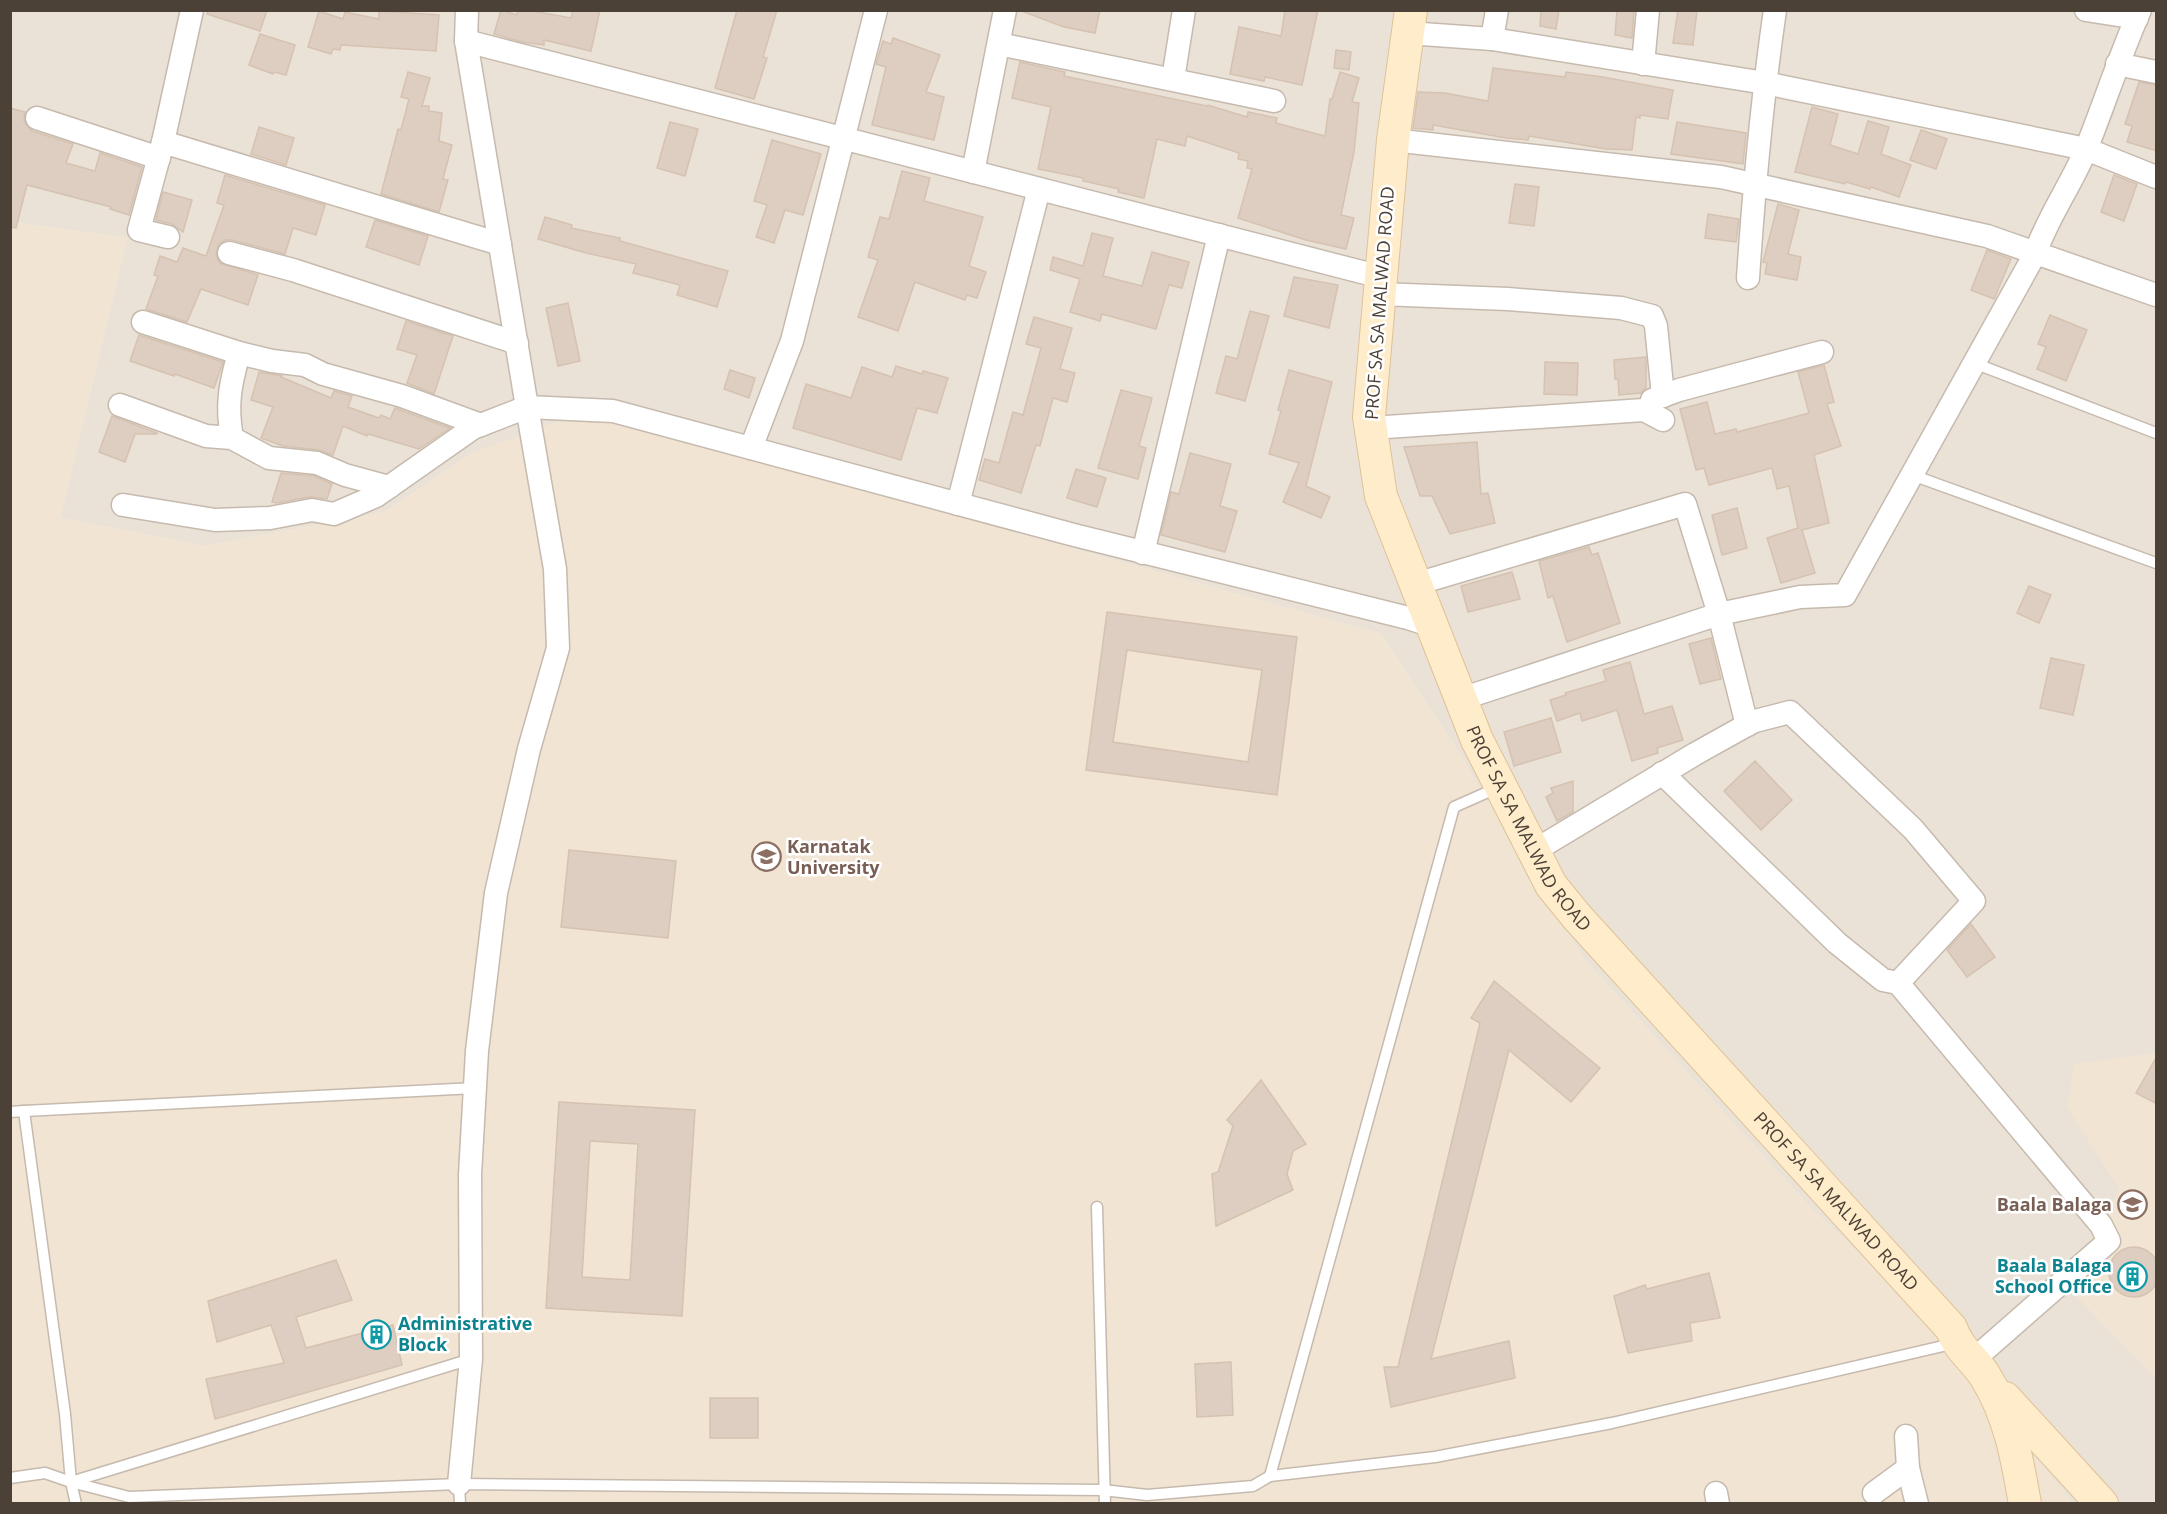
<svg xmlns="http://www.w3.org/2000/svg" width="2167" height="1514" font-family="'Open Sans',sans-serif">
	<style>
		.residential { fill: #ebe2d7 }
		.education { fill: #f1e4d2 }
		.building { fill: #ddcec1; stroke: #d5c2b0; stroke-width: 1.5; fill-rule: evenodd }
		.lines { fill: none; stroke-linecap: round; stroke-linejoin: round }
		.lane-casing { stroke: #c6baae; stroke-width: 13 }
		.street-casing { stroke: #c6baae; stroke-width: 25 }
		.secondary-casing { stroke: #dec297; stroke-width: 34 }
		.lane { stroke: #fff; stroke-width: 10 }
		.street { stroke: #fff; stroke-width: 22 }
		.secondary { stroke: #ffeccb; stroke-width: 32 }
		.labels { text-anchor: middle; stroke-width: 5; stroke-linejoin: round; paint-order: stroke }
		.street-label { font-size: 18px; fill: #4c4136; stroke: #fff }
		.education-label { font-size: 18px; font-weight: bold; fill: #785e54; stroke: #fff; text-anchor: start }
		.culture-label { font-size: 18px; font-weight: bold; fill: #0d838f; stroke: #fff; text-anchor: end }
	</style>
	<rect width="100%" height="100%" fill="#f6f1ea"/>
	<!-- residential -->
	<polygon class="residential" points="11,11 2156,11 2156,1503 2072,1503 1933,1324 1808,1205 1584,959 1460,755 1381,634 833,482 613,424 472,453 385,512 205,546 60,518 127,238 11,222"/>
	<!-- education -->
	<g class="education">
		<polygon points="11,222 127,238 60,518 205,546 385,512 472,453 570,417 613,424 833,482 1381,634 1460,755 1584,959 1808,1205 1933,1324 2072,1503 11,1504"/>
		<polygon points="2156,1053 2156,1378 2052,1272 2085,1248 2119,1189 2067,1107 2074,1064"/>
	</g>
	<!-- building -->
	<g class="building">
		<polygon points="208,10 267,10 260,31 207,14"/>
		<polygon points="501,10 517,15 518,10 527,10 571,18 573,10 600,10 591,51 544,40 544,45 522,42 494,34"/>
		<polygon points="737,10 777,10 763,57 767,58 754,99 715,88"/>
		<polygon points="1024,10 1100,10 1095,33 1064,27 1024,12"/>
		<polygon points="1285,10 1318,10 1302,85 1265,77 1264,81 1230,74 1239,27 1281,36"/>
		<polygon points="1541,10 1559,10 1556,29 1540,26"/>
		<polygon points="1617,10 1634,10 1632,38 1615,35"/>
		<polygon points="1678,10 1697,10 1693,45 1673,43"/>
		<polygon points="319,11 343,19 345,12 379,19 379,11 439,15 436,51 341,45 340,50 333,49 331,54 308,47"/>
		<polygon points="260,34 295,45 286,75 274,72 273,74 249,65"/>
		<polygon points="893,38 940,55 926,92 944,97 934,140 872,125 886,67 876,64 883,41 891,44"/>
		<polygon points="1336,50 1351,52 1349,70 1334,68"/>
		<polygon points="1020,62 1065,72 1064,76 1207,106 1208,105 1247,117 1248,112 1277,118 1276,123 1325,136 1330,99 1332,99 1340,72 1359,78 1352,102 1359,103 1354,152 1341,215 1354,218 1346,249 1306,240 1238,218 1252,169 1247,168 1248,161 1238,159 1239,153 1187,136 1185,146 1157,139 1144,198 1118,192 1119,189 1083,181 1083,178 1038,169 1051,107 1012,98"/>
		<polygon points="1493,68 1565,77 1566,72 1603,77 1673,90 1668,119 1640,115 1640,118 1636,117 1632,150 1606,149 1529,136 1528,140 1506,138 1433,125 1433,130 1413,128 1418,92 1445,93 1488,101"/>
		<polygon points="408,72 430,78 422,106 429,106 429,111 442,113 439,141 452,145 443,179 448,180 439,212 381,194 398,129 401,130 409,99 401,97"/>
		<polygon points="2139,82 2157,85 2157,151 2127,142 2132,126 2125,124"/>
		<polygon points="1812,107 1838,114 1830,145 1858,154 1868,121 1889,127 1881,154 1911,165 1899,197 1871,187 1870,189 1846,182 1845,184 1795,172"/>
		<polygon points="10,108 25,112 24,121 32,131 73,144 66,163 95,171 100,153 142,167 129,215 110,209 111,207 27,185 16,228 10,227"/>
		<polygon points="670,122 698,129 685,176 657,168"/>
		<polygon points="1677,122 1746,133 1743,164 1671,154"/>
		<polygon points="259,127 294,138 286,165 251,154"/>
		<polygon points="1921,130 1947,139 1936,169 1910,160"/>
		<polygon points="772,140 821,154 803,215 785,210 774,243 756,237 767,205 754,201"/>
		<polygon points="902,171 930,178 924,201 983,217 969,266 986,272 977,298 967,295 965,300 915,282 898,331 858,317 878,260 868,257 880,217 889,219"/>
		<polygon points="225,175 325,205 316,235 293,228 285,254 232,240 225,240 219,244 216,256 220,263 258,275 248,305 201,289 187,322 146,309 158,276 154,275 160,256 177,262 183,248 206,256 224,205 217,203"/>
		<polygon points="2114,175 2137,184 2124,221 2101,212"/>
		<polygon points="1515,184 1539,187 1534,226 1509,223"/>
		<polygon points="163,192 192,200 183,232 172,224 156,220"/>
		<polygon points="1778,204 1799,210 1788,254 1801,257 1797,280 1765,274 1767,263 1763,262"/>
		<polygon points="1708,214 1739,219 1736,242 1705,238"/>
		<polygon points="545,217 572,225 571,228 620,238 620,241 728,271 717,307 677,295 680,285 633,273 636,264 586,253 538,239"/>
		<polygon points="375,220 428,236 419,265 366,247"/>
		<polygon points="1092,233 1113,238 1103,276 1142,286 1152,252 1189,262 1182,288 1169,285 1156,329 1102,314 1100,321 1070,312 1080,279 1050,270 1053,257 1083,266"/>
		<polygon points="1987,250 2011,259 1994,299 1971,290"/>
		<polygon points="1294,277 1338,285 1329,328 1284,316"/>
		<polygon points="568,303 580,361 558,366 546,308"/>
		<polygon points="1250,311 1269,316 1245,401 1216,393 1226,356 1237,359"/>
		<polygon points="2050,315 2087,330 2066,381 2037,369 2046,347 2038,344"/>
		<polygon points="1034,317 1072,328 1060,369 1075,373 1067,402 1053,398 1040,446 1036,445 1021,493 979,480 985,459 999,463 1013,412 1023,415 1041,348 1026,344"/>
		<polygon points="406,321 453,336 434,394 407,383 417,355 397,349"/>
		<polygon points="139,335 223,362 214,388 175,374 174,376 130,361"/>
		<polygon points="1646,357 1646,388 1641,393 1619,395 1618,379 1615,379 1614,360"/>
		<polygon points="1545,362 1578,363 1577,395 1544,394"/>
		<polygon points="1824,365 1834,402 1827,404 1841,446 1814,455 1829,523 1802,530 1815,573 1781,583 1767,538 1798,528 1789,486 1777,489 1772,468 1709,485 1704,468 1696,470 1680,409 1707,402 1715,434 1736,429 1737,432 1809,413 1798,372"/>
		<polygon points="896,366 922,374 923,371 948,378 937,413 917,408 901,460 793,428 806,384 851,398 862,367 892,377"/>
		<polygon points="730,370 755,378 749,398 724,389"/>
		<polygon points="1289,370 1332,382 1306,486 1330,497 1321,518 1283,502 1299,463 1269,454 1281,411 1278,410"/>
		<polygon points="259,372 282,376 281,377 331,398 334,391 352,396 348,407 379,418 381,415 390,419 395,408 450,428 419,449 368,434 367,436 343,426 333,455 319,450 283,446 261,438 273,407 251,400"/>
		<polygon points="1121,390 1152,398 1139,446 1146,448 1138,479 1098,468"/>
		<polygon points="112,416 157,433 157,434 135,434 125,462 99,452"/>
		<polygon points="1477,442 1481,494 1488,493 1495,523 1450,534 1432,496 1420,496 1404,447"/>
		<polygon points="1190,453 1231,464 1220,506 1237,511 1225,552 1161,535 1171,492 1179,494"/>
		<polygon points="1076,469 1106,478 1097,507 1067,498"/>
		<polygon points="281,473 314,476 332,484 327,499 310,497 276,503 272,502"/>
		<polygon points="1737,508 1747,548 1722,555 1712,515"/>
		<polygon points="1589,547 1592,555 1598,553 1620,623 1567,642 1553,596 1548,598 1539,561"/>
		<polygon points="1512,572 1520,599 1468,612 1461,586"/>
		<polygon points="2029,586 2051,595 2039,623 2017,613"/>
		<path d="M1107 612 1297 637 1277 795 1086 770ZM1127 650 1262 670 1248 762 1113 742Z"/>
		<polygon points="1711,638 1721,679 1700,684 1689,644"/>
		<polygon points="2051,658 2084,665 2073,715 2040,708"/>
		<polygon points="1630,662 1644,714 1672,706 1683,740 1657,748 1658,753 1632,761 1617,710 1582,721 1580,713 1557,721 1550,700 1566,695 1565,693 1606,681 1603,670"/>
		<polygon points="1551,718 1561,752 1514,766 1504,732"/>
		<polygon points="1755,761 1792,800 1761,830 1724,791"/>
		<polygon points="1573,781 1573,812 1557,821 1546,797 1553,793 1551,788"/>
		<polygon points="569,850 676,861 668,938 561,927"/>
		<polygon points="1971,924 1995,957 1967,977 1947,950"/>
		<polygon points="1494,981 1600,1068 1571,1102 1509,1050 1431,1359 1509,1341 1515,1378 1391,1407 1384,1367 1398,1367 1480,1023 1471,1018"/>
		<polygon points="2157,1056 2157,1104 2136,1093"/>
		<polygon points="1261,1080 1306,1144 1293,1151 1287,1174 1293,1190 1216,1226 1212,1174 1218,1172 1233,1126 1227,1120"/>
		<path d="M559 1102 695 1110 682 1316 546 1308ZM590 1141 638 1144 630 1280 582 1277Z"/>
		<circle cx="2134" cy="1272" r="25"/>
		<polygon points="336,1260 352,1300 296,1317 306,1348 393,1325 402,1365 215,1419 206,1379 284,1363 271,1325 217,1342 208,1301"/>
		<polygon points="1709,1273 1720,1318 1690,1323 1692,1341 1628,1353 1614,1296 1645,1285 1647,1289"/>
		<polygon points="1231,1362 1233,1415 1197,1417 1195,1364"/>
		<rect x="710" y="1398" width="48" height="40"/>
	</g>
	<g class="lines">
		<defs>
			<g id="lane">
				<polyline points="1974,363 2156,433"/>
				<polyline points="1912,475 2156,563"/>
				<polyline points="24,1111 475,1088"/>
				<polyline points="10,1112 24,1111 65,1414 71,1482 129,1497 459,1484 1103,1490 1147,1495 1253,1486 1270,1476 1435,1457 1612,1423 1956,1343"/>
				<polyline points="1097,1207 1105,1504"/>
				<polyline points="1270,1476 1454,807 1497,788"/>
				<polyline points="10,1478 45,1473 71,1482 471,1359"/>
				<polyline points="71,1482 76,1504"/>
				<polyline points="459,1484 460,1504"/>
			</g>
			<g id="street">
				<polyline points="467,10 466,41 527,407 613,411 1074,535 1408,618 1432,626"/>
				<polyline points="2086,10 2137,18"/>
				<polyline points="1408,33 1492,39 1765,83 2086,149 2156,177"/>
				<polyline points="1492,39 1497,10"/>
				<polyline points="466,41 1381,277"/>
				<polyline points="999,44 1274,101"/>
				<polyline points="1643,64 1648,10"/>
				<polyline points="2117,64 2156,72"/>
				<polyline points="1173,79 1184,10"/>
				<polyline points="37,118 159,158"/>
				<polyline points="1393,140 1721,177 1987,236 2156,295"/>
				<polyline points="163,142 500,244"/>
				<polyline points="973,172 1005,10"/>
				<polyline points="168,237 139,230 163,142 192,10"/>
				<polyline points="229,253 293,270 517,343"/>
				<path d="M1748 278C1754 188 1762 99 1775 10"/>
				<polyline points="1380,294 1508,299 1621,308 1652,316 1656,326 1663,396"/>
				<polyline points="143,322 239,353 272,361 305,365 323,374 402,396 481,425"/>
				<polyline points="1652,400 1679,390 1822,352"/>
				<polyline points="120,405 206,436 232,438 269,458 317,463 345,475 389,487"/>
				<polyline points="1371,428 1644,410 1663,420"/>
				<path d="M232 438C226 405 230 385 239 353"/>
				<polyline points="751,448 792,341 876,10"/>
				<polyline points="958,504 1039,189"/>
				<polyline points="123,505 215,520 270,518 312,510 334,514 376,496 473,428 527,407 555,569 558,648 529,749 496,893 477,1051 470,1175 471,1359 459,1484"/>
				<polyline points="1143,553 1219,235"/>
				<polyline points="1416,584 1685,504 1719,614 1747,725"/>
				<path d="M1461 699 1719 614 1800 597 1845 595 2035 254C2048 216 2072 184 2087 147 2105 102 2120 55 2140 10"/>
				<polyline points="1662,773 1837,943 1883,980 1898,983 2101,1225 2109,1241 1972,1361"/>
				<polyline points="1534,851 1695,754 1747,725 1755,721 1790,712 1913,829 1974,901 1898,983"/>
				<polyline points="1906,1436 1908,1468 1917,1504"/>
				<polyline points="1716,1493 1718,1504"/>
				<polyline points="1874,1493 1908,1468"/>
			</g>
			<g id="secondary">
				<path id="s1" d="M1411 10 1393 140 1369 417 1381 496 1477 740 1551 885 1577 917 1951 1328C1960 1352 1973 1357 1985 1376 2010 1416 2017 1458 2025 1504"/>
				<polyline points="2005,1398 2102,1504"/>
			</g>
		</defs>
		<!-- lane casing -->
		<use href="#lane" class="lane-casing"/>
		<!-- street casing -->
		<use href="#street" class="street-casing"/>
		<!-- secondary casing -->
		<use href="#secondary" class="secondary-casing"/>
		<!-- lane -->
		<use href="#lane" class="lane"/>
		<!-- street -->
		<use href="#street" class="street"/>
		<!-- secondary -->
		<use href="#secondary" class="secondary"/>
	</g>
	<!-- icons -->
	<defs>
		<symbol id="university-ring" viewBox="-11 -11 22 22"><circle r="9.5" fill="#fff" stroke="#8d6e63" stroke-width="1.5"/><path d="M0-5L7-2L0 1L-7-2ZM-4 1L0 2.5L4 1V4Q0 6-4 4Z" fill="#8d6e63"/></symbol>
		<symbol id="school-ring" viewBox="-11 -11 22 22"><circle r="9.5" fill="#fff" stroke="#8d6e63" stroke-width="1.5"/><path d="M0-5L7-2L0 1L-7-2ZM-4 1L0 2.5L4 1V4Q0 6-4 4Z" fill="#8d6e63"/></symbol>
		<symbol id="building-ring" viewBox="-11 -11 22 22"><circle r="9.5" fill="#fff" stroke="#0f9aa8" stroke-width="1.5"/><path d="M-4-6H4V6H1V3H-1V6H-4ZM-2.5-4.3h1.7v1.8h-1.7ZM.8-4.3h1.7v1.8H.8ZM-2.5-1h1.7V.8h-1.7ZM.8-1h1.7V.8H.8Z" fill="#0f9aa8"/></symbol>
	</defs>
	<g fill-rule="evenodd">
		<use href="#university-ring" x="750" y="840" width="33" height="33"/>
		<use href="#school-ring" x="2116" y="1188" width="33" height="33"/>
		<use href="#building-ring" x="2116" y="1260" width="33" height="33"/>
		<use href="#building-ring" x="360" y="1318" width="33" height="33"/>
	</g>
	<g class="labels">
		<!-- street labels -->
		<g class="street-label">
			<text transform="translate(1380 303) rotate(-86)" y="6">PROF SA SA MALWAD ROAD</text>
			<text dy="6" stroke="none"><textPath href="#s1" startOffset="854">PROF SA SA MALWAD ROAD</textPath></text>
			<text dy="6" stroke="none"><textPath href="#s1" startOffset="1340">PROF SA SA MALWAD ROAD</textPath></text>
		</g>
		<!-- education labels -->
		<g class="education-label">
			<text x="787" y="853">Karnatak<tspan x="787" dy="21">University</tspan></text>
			<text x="2112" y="1211" text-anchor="end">Baala Balaga</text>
		</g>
		<!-- culture labels -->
		<g class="culture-label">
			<text x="2112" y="1272">Baala Balaga<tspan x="2112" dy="21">School Office</tspan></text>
			<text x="398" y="1330" text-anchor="start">Administrative<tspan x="398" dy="21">Block</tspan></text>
		</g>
	</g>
	<!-- border -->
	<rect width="2167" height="1514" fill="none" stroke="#4c4136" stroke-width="24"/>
</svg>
